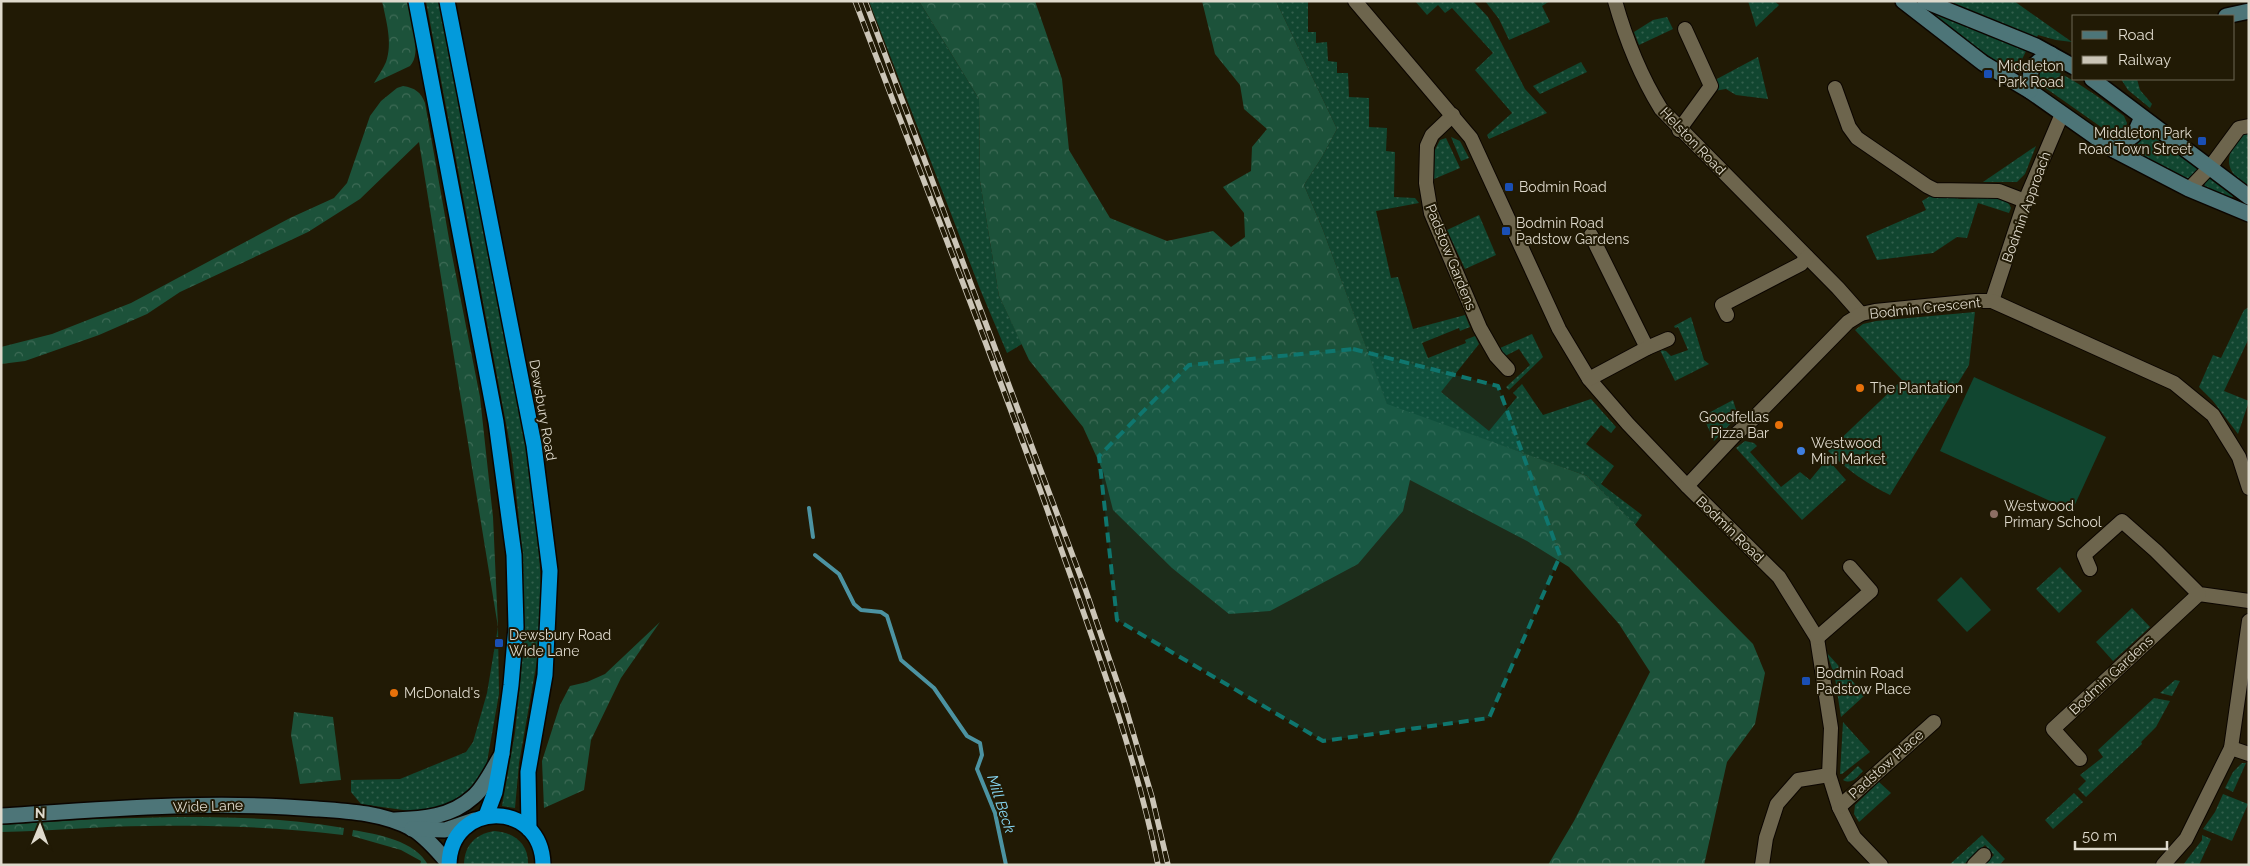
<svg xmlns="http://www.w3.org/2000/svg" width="2250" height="866" font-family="Raleway,sans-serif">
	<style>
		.grass { fill: url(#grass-dots) }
		.forest { fill: url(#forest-crowns) }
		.pitch { fill: #114630 }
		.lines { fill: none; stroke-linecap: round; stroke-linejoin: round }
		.stream { stroke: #4c93a2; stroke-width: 4 }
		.street-casing { stroke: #0b0500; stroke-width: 16 }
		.secondary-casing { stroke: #0b0500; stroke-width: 18 }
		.highway-casing { stroke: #0b0500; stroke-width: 18 }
		.street { stroke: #6d654d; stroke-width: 14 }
		.secondary { stroke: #4d7578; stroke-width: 15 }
		.highway { stroke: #039adb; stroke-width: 15 }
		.rail-casing { stroke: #cbc5b7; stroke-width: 5.5 }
		.rail { stroke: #211a05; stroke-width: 4; stroke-dasharray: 11; stroke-linecap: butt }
		.marked { fill: #0f766e; fill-opacity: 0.2; stroke: #0f766e; stroke-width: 4; stroke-dasharray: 10 6; stroke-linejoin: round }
		.transit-dot { fill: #1a4fb4; stroke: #211a05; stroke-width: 2 }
		.food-dot { fill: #e8710a; stroke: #211a05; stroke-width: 2 }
		.shop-dot { fill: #3f7fe0; stroke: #211a05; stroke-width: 2 }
		.education-dot { fill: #8d6e63; stroke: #211a05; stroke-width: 2 }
		.labels { text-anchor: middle; stroke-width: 4; stroke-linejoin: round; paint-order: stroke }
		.poi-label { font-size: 14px; fill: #dfdacd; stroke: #211a05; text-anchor: start }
		.street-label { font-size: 14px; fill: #dfdacd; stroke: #211a05 }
		.water-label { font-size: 15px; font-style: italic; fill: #88d8f5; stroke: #211a05 }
	</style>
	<defs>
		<pattern id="grass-dots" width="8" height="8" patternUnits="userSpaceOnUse" patternTransform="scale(1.25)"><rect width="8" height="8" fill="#114630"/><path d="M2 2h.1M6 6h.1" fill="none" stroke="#33604d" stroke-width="1.8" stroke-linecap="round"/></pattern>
		<pattern id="forest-crowns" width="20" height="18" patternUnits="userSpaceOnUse" patternTransform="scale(1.25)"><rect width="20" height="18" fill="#1c523a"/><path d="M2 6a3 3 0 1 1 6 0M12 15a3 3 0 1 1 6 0" fill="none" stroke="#3d6a55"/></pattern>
	</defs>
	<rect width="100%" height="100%" fill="#211a05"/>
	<!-- grass -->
	<g class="grass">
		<polygon points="426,1 443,1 534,473 541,585 538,655 519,763 515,808 502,806 515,733 523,653 523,557 512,455"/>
		<polygon points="869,1 919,1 979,99 980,181 999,296 1022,344 1007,353 980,289"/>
		<polygon points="1276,1 1308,1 1308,32 1316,32 1316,43 1327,42 1328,61 1337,62 1337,73 1348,73 1349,97 1369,98 1369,127 1387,128 1386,151 1395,152 1394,197 1415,198 1419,203 1376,211 1391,278 1398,277 1413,329 1465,315 1470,327 1460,331 1459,328 1422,343 1428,358 1466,343 1465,340 1475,336 1479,344 1441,392 1489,431 1517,397 1513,393 1522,384 1543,415 1591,399 1616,427 1611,433 1601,425 1586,444 1614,466 1601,484 1642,515 1635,525 1587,476 1387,405 1323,230 1304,185 1322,157 1337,129"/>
		<polygon points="1415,1 1473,1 1488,17 1525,89 1547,113 1489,139 1487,135 1512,113 1475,70 1493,53 1452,8 1445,13 1438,5 1427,15"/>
		<polygon points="1485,1 1550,1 1542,6 1550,22 1509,40 1499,19"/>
		<polygon points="1748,1 1774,1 1779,5 1756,27"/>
		<polygon points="1947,1 2014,1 2072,42 2056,40 2038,35 2036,39"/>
		<polygon points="1933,12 2027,49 2015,74 1931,16"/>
		<polygon points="1667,17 1673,29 1639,45 1634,32 1653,20"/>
		<polygon points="1758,57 1768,99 1736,95 1726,89 1714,91 1715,80"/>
		<polygon points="1581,62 1587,72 1540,94 1533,86"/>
		<path d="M2041 67C2056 65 2110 105 2124 116L2127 123 2125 130 2118 134H2111L2037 82 2036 72Z"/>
		<polygon points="2121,79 2137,79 2140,90 2152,104 2150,108 2128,90"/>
		<polygon points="2146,128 2198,166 2197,173 2190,178 2184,178 2131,153 2131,148 2139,141"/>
		<path d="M2249 133V188C2224 170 2225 160 2238 135Z"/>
		<polygon points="1451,137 1460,141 1469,158 1461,161"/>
		<polygon points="1446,138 1460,168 1434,179 1435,150 1440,140"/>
		<polygon points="2036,146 2025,174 2017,182 1983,182"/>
		<polygon points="2210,176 2232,194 2233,197 2229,198 2204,187 2206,180"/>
		<polygon points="1932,195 1962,199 1999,197 2009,204 2011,208 2009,213 1978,203 1967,238 1957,237 1933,253 1877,260 1866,236 1926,210 1922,201"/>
		<polygon points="1479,215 1496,255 1465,269 1447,230"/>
		<polygon points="2249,307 2249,338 2224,391 2249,401 2238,434 2213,401 2199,387 2213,355 2221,358 2244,310"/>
		<path d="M1975 312 1969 365 1890 495C1866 483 1847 470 1828 451L1902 380 1855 330 1863 324 1876 321Z"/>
		<polygon points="1691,317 1704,360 1709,364 1675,381 1660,350 1666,351 1671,356 1688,350 1678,327 1675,328 1674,326"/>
		<polygon points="1532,334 1543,357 1509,390 1506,387 1530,365 1519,349 1505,356 1500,348"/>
		<polygon points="1733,400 1738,416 1714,441 1703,416"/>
		<polygon points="1745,441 1754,443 1757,446 1750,452 1781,487 1800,472 1810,480 1824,463 1819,457 1823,454 1846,480 1802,520 1736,448"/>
		<polygon points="2060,567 2082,591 2059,613 2036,589"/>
		<polygon points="2132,608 2150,627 2113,661 2096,642"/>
		<polygon points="498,627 499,694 487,762 481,777 474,786 458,800 440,809 417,812 361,804 351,792 351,780 400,779 466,752 473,742 487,693"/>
		<polygon points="1827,653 1865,695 1841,717 1835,678"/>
		<polygon points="2175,680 2180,681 2172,696 2160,693"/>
		<polygon points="2154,698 2170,701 2156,727 2141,742 2142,744 2086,797 2078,789 2086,781 2080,775 2103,757 2098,750"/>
		<polygon points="1843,722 1870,752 1842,774 1840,774"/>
		<polygon points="2242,763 2246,763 2233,792 2225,788 2233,772"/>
		<path d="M1858 766 1863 771C1857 777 1852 785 1843 780Z"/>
		<polygon points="1879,782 1891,793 1859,822 1854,814 1855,805"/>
		<polygon points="2074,793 2083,802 2053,829 2045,820"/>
		<polygon points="2223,794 2248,804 2232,841 2203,829 2215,812"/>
		<path d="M494 831C514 832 529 844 528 865H464C464 845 476 834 494 831Z"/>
		<polygon points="1982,835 2005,859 1999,865 1984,865 1994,855 1985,845 1963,865 1949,865"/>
		<polygon points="2202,835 2211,839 2199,865 2183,865 2202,840"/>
	</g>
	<!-- forest -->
	<g class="forest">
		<path d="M382 1H407C410 18 423 53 410 66L374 83C378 76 383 69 386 62 393 43 386 20 382 1Z"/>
		<polygon points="919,1 1035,1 1062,79 1069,150 1110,218 1167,241 1213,231 1231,247 1245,237 1244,213 1223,187 1251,171 1252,147 1267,129 1244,109 1240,85 1215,54 1202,1 1276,1 1337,129 1322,157 1304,185 1323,230 1387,404 1587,476 1753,644 1765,673 1755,724 1727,762 1704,865 1548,865 1574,821 1650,672 1619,624 1569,567 1527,541 1410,480 1403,511 1358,564 1270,611 1229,614 1172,568 1113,510 1103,471 1083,427 1029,360 999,296 980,181 979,99"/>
		<path d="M403 86C415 88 421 92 425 103L451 250 480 397 493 517 498 627 419 142 360 199 308 232 180 292 147 314 99 335 25 361 1 364V347L52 334 131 303 290 218 334 198 347 183 370 116 381 101 397 88Z"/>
		<polygon points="660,622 621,678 591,740 584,790 544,808 542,761 560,705 570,686 587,682 605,674"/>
		<polygon points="294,712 333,717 341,780 300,784 291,735"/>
		<path d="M174 817C231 817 287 818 344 828L343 835C279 827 214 825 149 826 100 826 51 831 1 832V825L97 819Z"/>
		<path d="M353 830C377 834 416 841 428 865H420L421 861 401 850 352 836Z"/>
	</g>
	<!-- pitch -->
	<g class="pitch">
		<polygon points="1974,377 2106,437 2072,511 1940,451"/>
		<polygon points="1961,577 1991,610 1967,632 1937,600"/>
	</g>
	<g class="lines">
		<!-- stream -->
		<g class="stream">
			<polyline points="809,508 813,537"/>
			<polyline points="815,555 839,574 854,604 861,610 881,612 887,616 901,660 934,688 967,736 980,743 982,755 977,769 995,813 1006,865"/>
		</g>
		<defs>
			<g id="street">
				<polyline points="1355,1 1471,138 1559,329 1589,379 1628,424 1687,486 1779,577 1817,638 1831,728 1829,775 1839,807 1854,837 1881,865"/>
				<path d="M1615 1C1626 40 1640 75 1661 109L1838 288 1861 314"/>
				<polyline points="1835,88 1849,127 1857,138 1927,186 1935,190 1999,191 2025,201"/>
				<polyline points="1453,115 1432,135 1427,146 1426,183 1431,213 1480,328 1496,356 1508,369"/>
				<polyline points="1679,130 1711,86 1685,29"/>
				<polyline points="2189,189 2211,166 2239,128 2249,126"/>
				<polyline points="1591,235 1647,348"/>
				<polyline points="1992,301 2025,201 2062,114"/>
				<polyline points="1727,315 1722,305 1801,264 1807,257"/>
				<polyline points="1589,379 1647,348 1668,339"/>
				<polyline points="1687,486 1735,435 1752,420 1848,322 1861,314 1875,311 1976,301 1992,301 2174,383 2213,415 2239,457 2249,488"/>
				<polyline points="2090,569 2084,555 2122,521 2156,551 2199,594 2249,601"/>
				<polyline points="1817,638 1871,591 1850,567"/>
				<polyline points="2231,748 2249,754"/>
				<polyline points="2080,759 2053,729 2199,594"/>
				<polyline points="1839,807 1934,722"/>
				<polyline points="1762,865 1766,838 1777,804 1798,780 1829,775"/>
				<polyline points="1974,865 1984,855"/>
				<polyline points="2163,865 2186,839 2231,748 2249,621"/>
			</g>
			<g id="secondary">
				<polyline points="1903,1 1983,63 2030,91 2114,150 2189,189 2249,214"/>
				<polyline points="1925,1 2036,46 2074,67"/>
				<polyline points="2226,16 2249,11"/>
				<polyline points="2092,79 2249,197"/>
				<path d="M2030 91C2029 68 2031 64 2051 54"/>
				<polyline points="2114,150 2134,135 2142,117"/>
				<path d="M1 816C106 809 212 800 317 809 348 811 384 813 413 829 427 838 438 851 448 863"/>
				<path d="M395 820C423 819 451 817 473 797 485 787 493 768 502 754"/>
				<polyline points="412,829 445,830 474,820"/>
			</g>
			<g id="highway">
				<polyline points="416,1 496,422 514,555 516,627 511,685 502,753 495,792 486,816"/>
				<polyline points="447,1 534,445 550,571 545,675 528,772 529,829"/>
				<path d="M449 865C450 800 542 799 543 865"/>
			</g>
		</defs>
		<!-- street casing -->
		<use href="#street" class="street-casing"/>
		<!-- secondary casing -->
		<use href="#secondary" class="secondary-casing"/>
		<!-- highway casing -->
		<use href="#highway" class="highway-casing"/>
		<!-- street -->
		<use href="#street" class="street"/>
		<!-- secondary -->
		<use href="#secondary" class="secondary"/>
		<!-- highway -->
		<use href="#highway" class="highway"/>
		<defs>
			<g id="rail">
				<path d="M855 1C919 170 986 339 1047 509 1088 627 1133 742 1158 865"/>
				<polyline points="865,1 1086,591 1124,702 1152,797 1168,865"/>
			</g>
		</defs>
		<!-- rail casing -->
		<use href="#rail" class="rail-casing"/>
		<!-- rail -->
		<use href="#rail" class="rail"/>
	</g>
	<!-- marked area -->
	<path class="marked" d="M1353 349 1498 386 1560 556 1489 718 1323 741 1117 620 1099 456 1189 365Z"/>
	<!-- markers -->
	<g class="transit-dot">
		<rect x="1983" y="69" width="10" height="10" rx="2.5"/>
		<rect x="2197" y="136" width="10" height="10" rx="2.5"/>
		<rect x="1504" y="182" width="10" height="10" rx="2.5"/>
		<rect x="1501" y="226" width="10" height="10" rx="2.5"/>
		<rect x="494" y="638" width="10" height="10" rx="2.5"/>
		<rect x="1801" y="676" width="10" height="10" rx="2.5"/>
	</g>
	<g class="food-dot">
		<circle cx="1860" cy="388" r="5"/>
		<circle cx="1779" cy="425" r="5"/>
		<circle cx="394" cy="693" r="5"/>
	</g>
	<circle class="shop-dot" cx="1801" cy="451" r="5"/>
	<circle class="education-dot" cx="1994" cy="514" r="5"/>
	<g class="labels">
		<!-- poi labels -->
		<g class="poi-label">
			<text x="1998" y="71">Middleton<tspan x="1998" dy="16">Park Road</tspan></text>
			<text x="2192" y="138" text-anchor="end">Middleton Park<tspan x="2192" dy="16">Road Town Street</tspan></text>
			<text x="1519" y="192">Bodmin Road</text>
			<text x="1516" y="228">Bodmin Road<tspan x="1516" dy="16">Padstow Gardens</tspan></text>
			<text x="1870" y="393">The Plantation</text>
			<text x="1769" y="422" text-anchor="end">Goodfellas<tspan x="1769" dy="16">Pizza Bar</tspan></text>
			<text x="1811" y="448">Westwood<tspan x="1811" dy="16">Mini Market</tspan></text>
			<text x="2004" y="511">Westwood<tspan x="2004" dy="16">Primary School</tspan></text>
			<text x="509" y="640">Dewsbury Road<tspan x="509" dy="16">Wide Lane</tspan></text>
			<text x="1816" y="678">Bodmin Road<tspan x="1816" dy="16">Padstow Place</tspan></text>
			<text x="404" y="698">McDonald's</text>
		</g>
		<!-- street labels -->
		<g class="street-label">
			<text transform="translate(1693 141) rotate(46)" y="5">Helston Road</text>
			<text transform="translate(2026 207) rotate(-70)" y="5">Bodmin Approach</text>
			<text transform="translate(1451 257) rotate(68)" y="5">Padstow Gardens</text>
			<text transform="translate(1925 308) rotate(-6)" y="5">Bodmin Crescent</text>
			<text transform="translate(543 410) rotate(80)" y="5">Dewsbury Road</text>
			<text transform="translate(1730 529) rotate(44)" y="5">Bodmin Road</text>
			<text transform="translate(2111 675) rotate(-43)" y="5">Bodmin Gardens</text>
			<text transform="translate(1886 764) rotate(-42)" y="5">Padstow Place</text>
			<text transform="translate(208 806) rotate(-2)" y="5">Wide Lane</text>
		</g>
		<!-- water labels -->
		<g class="water-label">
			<text transform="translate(1001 804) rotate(72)" y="5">Mill Beck</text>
		</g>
	</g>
	<!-- border -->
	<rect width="2250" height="866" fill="none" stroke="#dfdacd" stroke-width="5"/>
	<!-- legend -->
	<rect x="2072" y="15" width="162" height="65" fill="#211a05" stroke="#6d6755"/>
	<rect x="2082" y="31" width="25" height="8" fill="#4d7578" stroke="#6d6755"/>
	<text x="2118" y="40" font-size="15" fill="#dfdacd">Road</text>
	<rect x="2082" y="56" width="25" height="8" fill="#cbc5b7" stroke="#6d6755"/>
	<text x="2118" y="65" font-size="15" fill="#dfdacd">Railway</text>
	<!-- north arrow -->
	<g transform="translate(40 826) rotate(1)" stroke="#211a05" stroke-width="4" paint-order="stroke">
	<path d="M0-4L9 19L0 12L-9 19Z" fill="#dfdacd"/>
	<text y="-8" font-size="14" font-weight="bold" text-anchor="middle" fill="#dfdacd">N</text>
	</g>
	<!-- scale -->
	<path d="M2075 841v8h92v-8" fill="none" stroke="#dfdacd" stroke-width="2.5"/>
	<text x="2082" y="841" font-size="15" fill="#dfdacd" stroke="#211a05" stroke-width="4" paint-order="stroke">50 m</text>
</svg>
